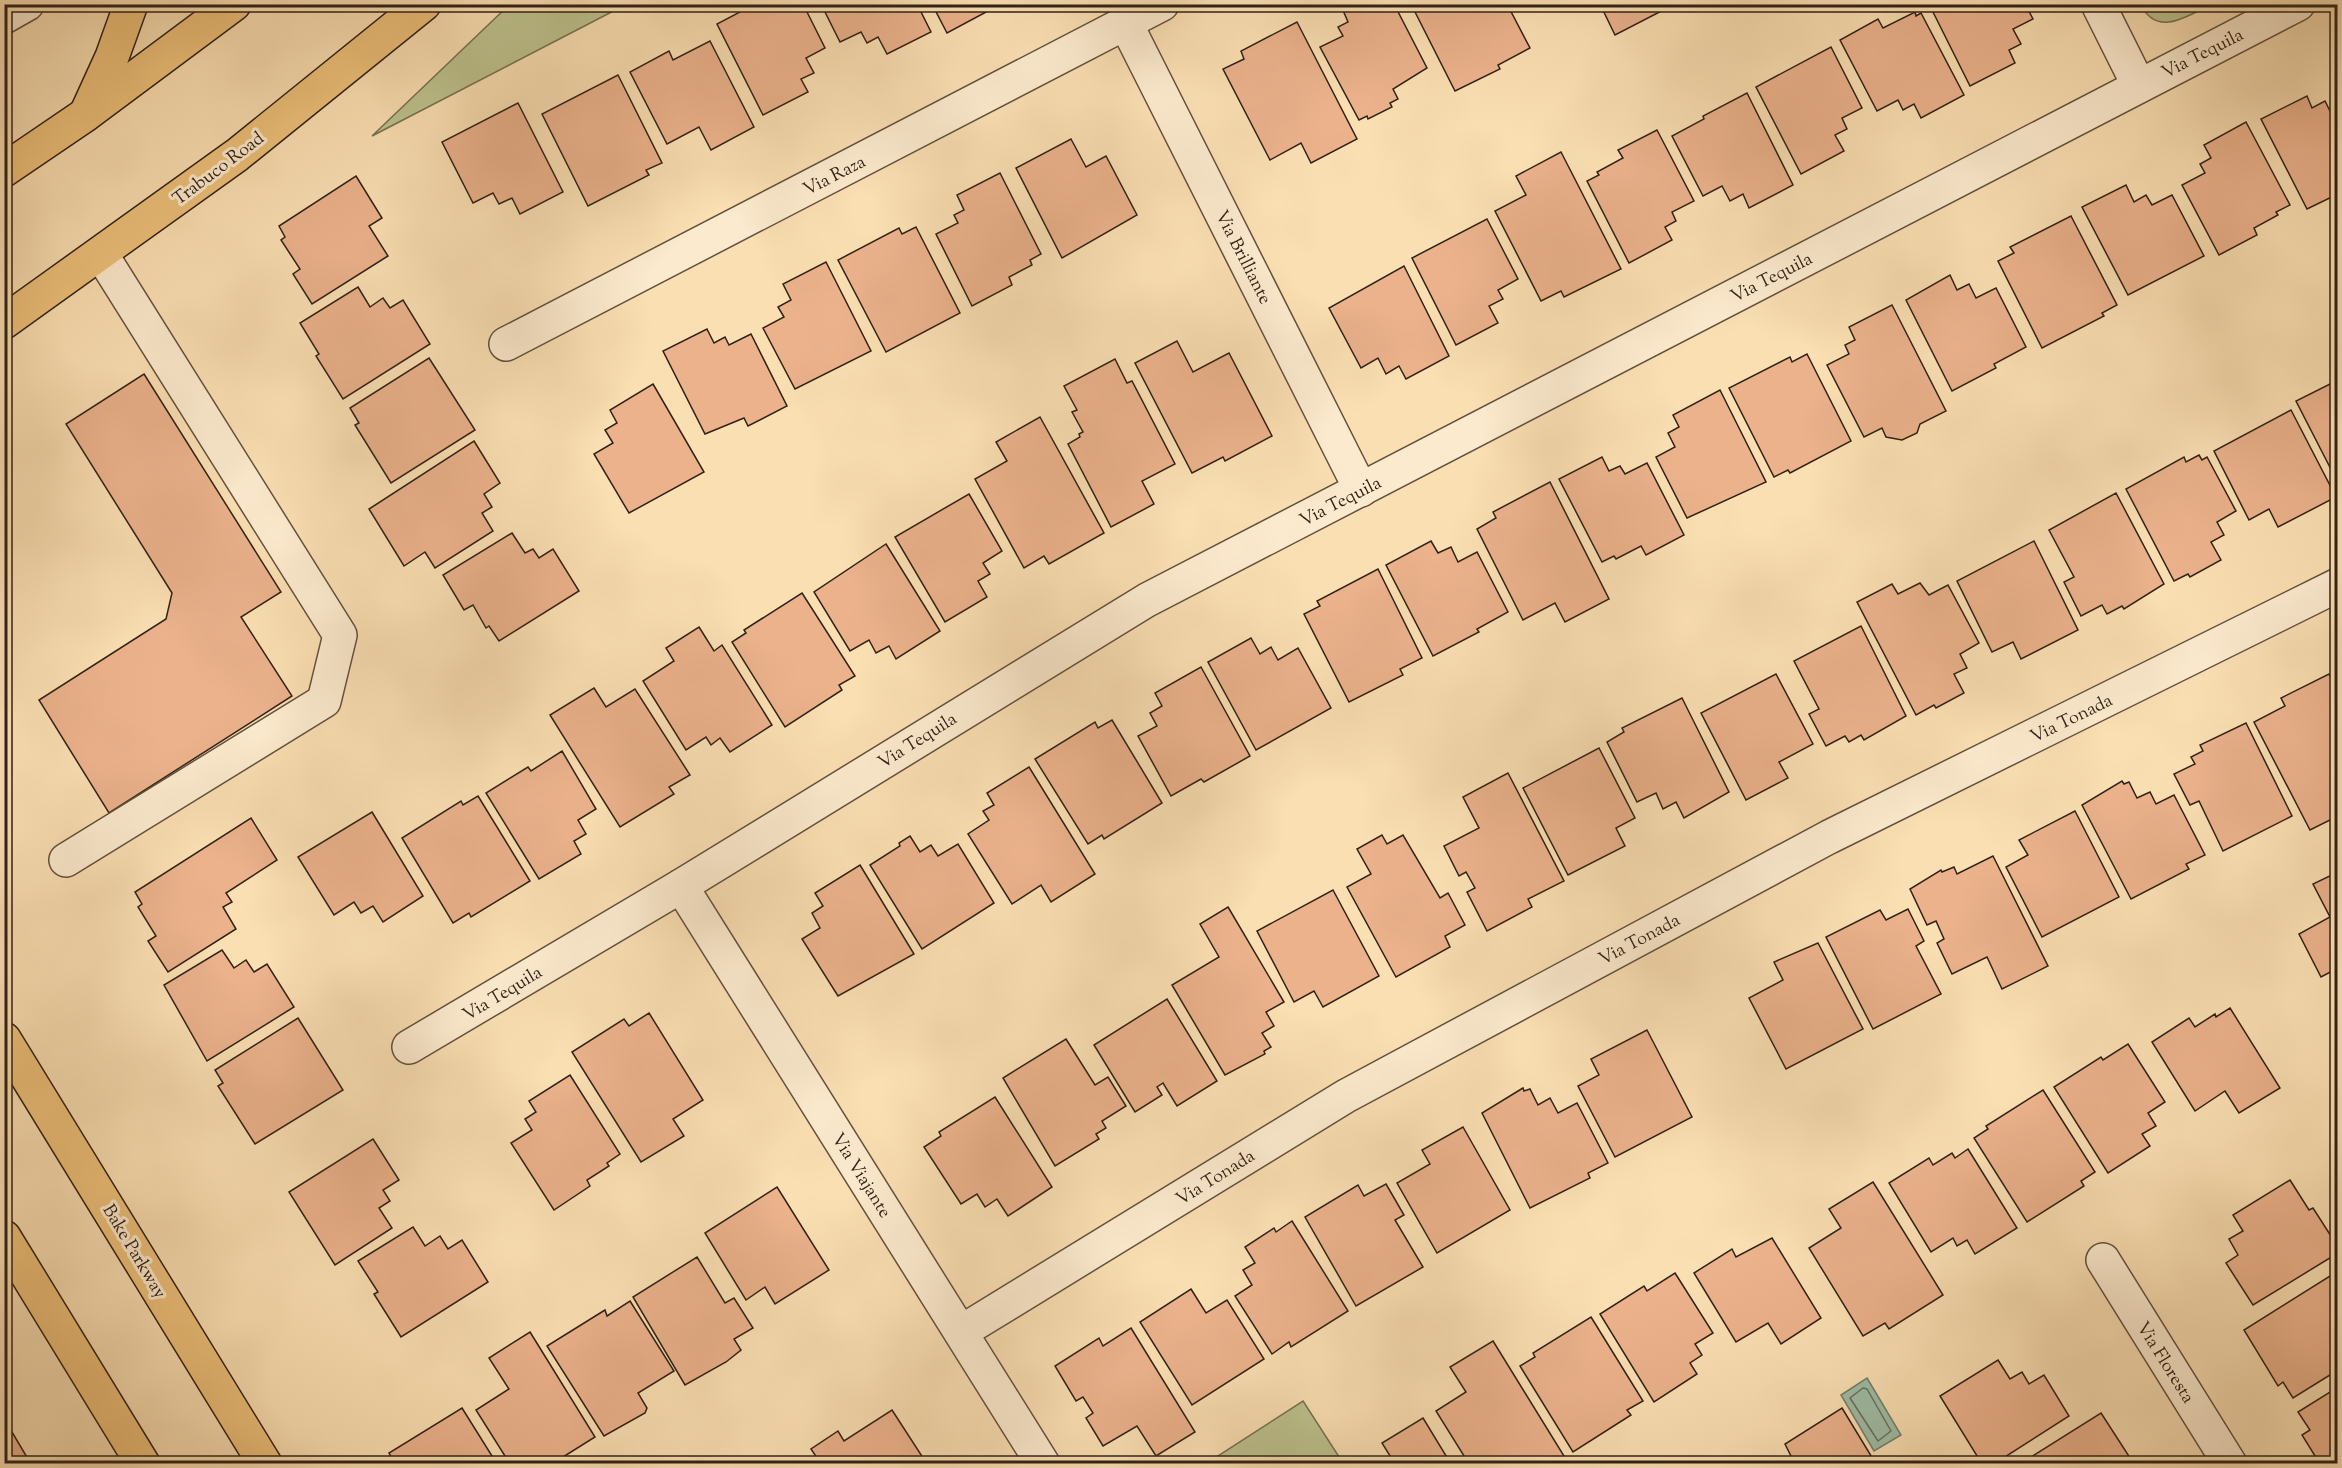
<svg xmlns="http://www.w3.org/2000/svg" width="2342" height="1468" font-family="'Sorts Mill Goudy',serif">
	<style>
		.green { fill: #bdc28e; stroke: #767252; stroke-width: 1.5 }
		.water { fill: #9fbda6; stroke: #737f6c; stroke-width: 1.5 }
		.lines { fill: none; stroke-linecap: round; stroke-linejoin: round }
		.shore { stroke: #68705e; stroke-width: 1.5 }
		.building { fill: #ebb28c; stroke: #302215; stroke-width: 1.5 }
		.minor-casing { stroke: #62513c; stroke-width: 36 }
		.major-casing { stroke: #302215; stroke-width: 36 }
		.minor { stroke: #fceace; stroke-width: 33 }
		.major { stroke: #edc07a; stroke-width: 33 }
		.labels { text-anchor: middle; stroke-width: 6; stroke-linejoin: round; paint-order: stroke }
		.street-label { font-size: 18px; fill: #302215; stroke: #fceace }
	</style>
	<rect width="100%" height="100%" fill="#fadfb3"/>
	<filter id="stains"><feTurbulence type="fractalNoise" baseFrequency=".00333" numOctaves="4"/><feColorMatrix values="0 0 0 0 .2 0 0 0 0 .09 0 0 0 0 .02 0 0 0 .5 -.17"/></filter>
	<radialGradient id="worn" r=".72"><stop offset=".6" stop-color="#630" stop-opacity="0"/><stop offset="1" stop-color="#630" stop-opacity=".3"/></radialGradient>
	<!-- green -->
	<g class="green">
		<polygon points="509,5 625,5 372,136"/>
		<path d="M2141 5H2210C2186 17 2157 37 2141 5Z"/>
		<polygon points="1303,1401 1343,1463 1207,1463"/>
	</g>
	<!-- water -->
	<polygon class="water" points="1867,1378 1901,1435 1874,1451 1841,1395"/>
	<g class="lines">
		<!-- shore -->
		<polygon class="shore" points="1863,1388 1867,1389 1891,1431 1878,1441 1850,1398"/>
	</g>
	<!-- building -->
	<g class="building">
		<polygon points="755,4 803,4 825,48 806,58 814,73 801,79 808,92 763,115 717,24"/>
		<polygon points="821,4 917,4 931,32 887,54 878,37 867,43 861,32 840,42"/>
		<polygon points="932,4 1001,4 947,33"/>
		<polygon points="1348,4 1394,4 1427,68 1393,89 1398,99 1390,103 1392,107 1368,119 1367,116 1359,120 1320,47 1343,36 1338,27 1348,22 1342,8"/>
		<polygon points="1411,4 1507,4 1530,48 1498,65 1500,69 1455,91"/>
		<polygon points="1600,4 1675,4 1615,35"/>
		<polygon points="1929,4 2025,4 2033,19 2013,29 2021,44 2009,50 2015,63 1970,86"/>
		<polygon points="1915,12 1916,16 1921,13 1964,95 1921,118 1914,104 1903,110 1898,100 1877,111 1840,40 1878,19 1883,28"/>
		<polygon points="1297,22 1357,139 1311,163 1301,143 1270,160 1223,69 1244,59 1241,51"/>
		<polygon points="710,41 754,127 711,150 699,127 667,144 630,72 669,51 673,60"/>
		<polygon points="1831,47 1862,108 1842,118 1847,129 1835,135 1844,151 1801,174 1756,87"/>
		<polygon points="618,75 662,163 646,170 649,175 588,206 542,114"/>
		<polygon points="1747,93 1793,185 1749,208 1743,194 1730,201 1722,186 1703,196 1672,136 1704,119 1703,116"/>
		<polygon points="2307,96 2312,108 2325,101 2332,115 2338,112 2338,194 2307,209 2261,119"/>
		<polygon points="518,103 563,192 520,214 512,198 499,204 493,193 473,203 442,142"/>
		<polygon points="2246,122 2290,205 2276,212 2278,215 2254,228 2257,235 2219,255 2182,185 2205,173 2200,164 2211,158 2204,145"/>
		<polygon points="1657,130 1694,201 1672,212 1676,221 1665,227 1672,240 1629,263 1587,181 1599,175 1597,172 1623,158 1618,150"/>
		<polygon points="1071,139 1086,167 1106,156 1137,215 1062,258 1016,168"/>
		<polygon points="1561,152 1621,269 1564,297 1561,291 1541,301 1495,211 1526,195 1516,176"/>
		<polygon points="1000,173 1041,254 1030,260 1032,265 1009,277 1012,285 972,306 936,234 958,223 954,215 964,210 957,195"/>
		<polygon points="356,176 382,218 369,226 388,256 312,304 293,274 300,269 281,240 285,237 279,226"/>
		<polygon points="2126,185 2134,202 2146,195 2152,205 2172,195 2204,256 2128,295 2082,207"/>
		<polygon points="2071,216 2117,305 2102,313 2104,316 2042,348 1998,261 2014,253 2010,247"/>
		<polygon points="1487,219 1518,279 1498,290 1503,299 1489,306 1498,323 1456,345 1412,258"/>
		<polygon points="916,227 960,313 886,352 838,260 899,228 902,234"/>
		<polygon points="826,262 871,351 795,389 763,328 784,317 778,307 791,300 783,284"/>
		<polygon points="1404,266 1449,356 1406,379 1399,366 1386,374 1378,358 1361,368 1329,308"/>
		<polygon points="1950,275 1957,290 1969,284 1976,298 1996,288 2026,347 1994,364 1996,368 1952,391 1906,300"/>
		<polygon points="358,287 370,307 383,298 390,308 403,300 430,344 343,399 316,356 319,354 300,323"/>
		<polygon points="1892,305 1946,411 1920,424 1917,433 1902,440 1886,437 1882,428 1864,437 1827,365 1849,354 1845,345 1855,340 1849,327"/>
		<polygon points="707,329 714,343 725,337 729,345 751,334 787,406 748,426 744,418 705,434 663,351"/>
		<polygon points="1177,341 1193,372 1229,353 1272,436 1225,461 1223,457 1192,473 1135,363"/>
		<polygon points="1807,354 1851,441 1790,473 1788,470 1774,477 1729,388 1790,357 1792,362"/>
		<polygon points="429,358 475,430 391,483 355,425 359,423 350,408"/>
		<polygon points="1115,359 1127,383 1132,381 1175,464 1142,481 1154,504 1111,527 1068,444 1080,437 1079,434 1083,432 1072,412 1077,410 1064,386"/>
		<polygon points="144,374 281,592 241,617 292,696 109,813 39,700 166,619 172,593 66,424"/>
		<polygon points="2338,380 2338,483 2296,401"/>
		<polygon points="653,384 704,472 629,513 594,454 613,443 605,430 617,423 610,410"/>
		<polygon points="1720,390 1766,482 1687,518 1656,457 1675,447 1668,433 1679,427 1673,415"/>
		<polygon points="2291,410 2336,497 2278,527 2269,509 2249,520 2214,451"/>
		<polygon points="1040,417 1104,533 1049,564 1044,556 1024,568 975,479 1007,461 996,442"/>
		<polygon points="474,441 500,483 484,494 492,507 482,513 493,531 435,568 425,552 404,566 369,509"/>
		<polygon points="2199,455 2202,460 2207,457 2236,511 2217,522 2224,535 2211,542 2221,560 2190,577 2188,574 2174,581 2126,489 2184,457 2186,462"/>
		<polygon points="1602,457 1609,471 1620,466 1625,474 1647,463 1684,535 1646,555 1641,546 1616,559 1614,556 1602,562 1559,479"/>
		<polygon points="1550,482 1609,599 1565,622 1555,603 1523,620 1477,529 1496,518 1493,512"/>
		<polygon points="2116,493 2164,584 2124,609 2122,606 2107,614 2102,605 2081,616 2064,582 2074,577 2049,530"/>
		<polygon points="969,494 1002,551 983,563 990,574 978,581 987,597 945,622 895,537"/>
		<polygon points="512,533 525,553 533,549 539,558 553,549 579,591 499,641 489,626 486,628 473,605 464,610 443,575"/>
		<polygon points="1431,541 1438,553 1451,547 1458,562 1477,552 1508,612 1477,629 1479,632 1433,656 1386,565"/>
		<polygon points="2034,541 2078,630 2021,659 2013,642 1992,652 1957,581"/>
		<polygon points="886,544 940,631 896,659 889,646 876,653 869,640 850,651 814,592"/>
		<polygon points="1378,569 1422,658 1400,669 1403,675 1349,702 1304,614 1320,606 1317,601"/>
		<polygon points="1920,583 1929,595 1948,585 1979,643 1960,654 1967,668 1954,674 1964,693 1936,708 1934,705 1916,715 1857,602 1892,584 1898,594"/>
		<polygon points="802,593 855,676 839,685 842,690 785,727 732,642 746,633 744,630"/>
		<polygon points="1861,626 1906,716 1864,740 1861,735 1849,742 1845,736 1826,746 1809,714 1819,709 1794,661"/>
		<polygon points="699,627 714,651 722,645 772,725 730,752 720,738 711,745 706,737 686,750 643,681 674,661 666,648"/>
		<polygon points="1251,638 1260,654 1271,647 1278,660 1298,648 1331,708 1256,750 1208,662"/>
		<polygon points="1201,667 1250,756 1204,782 1201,779 1171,796 1138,736 1157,726 1150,713 1162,706 1155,693"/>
		<polygon points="1776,674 1813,744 1779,762 1788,778 1746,800 1701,713"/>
		<polygon points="2329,674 2338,692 2338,816 2310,830 2254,722 2285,706 2281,698"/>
		<polygon points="594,688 606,707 635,689 690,775 669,787 674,794 620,827 550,715"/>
		<polygon points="1682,698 1729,792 1684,818 1676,802 1663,809 1656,793 1637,802 1607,742 1624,732 1622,728"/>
		<polygon points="1112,720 1162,803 1104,839 1102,835 1088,844 1035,759 1095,722 1098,728"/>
		<polygon points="2246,723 2292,816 2223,851 2199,801 2190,805 2174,774 2195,764 2191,757 2203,751 2200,745"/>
		<polygon points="1599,748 1635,818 1616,828 1625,846 1568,875 1523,788"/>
		<polygon points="562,751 596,809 578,820 586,834 574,841 581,854 539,879 486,793 528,767 531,771"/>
		<polygon points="1029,767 1095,874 1051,902 1041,885 1012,904 968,834 989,820 983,811 994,805 987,793"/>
		<polygon points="1508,773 1564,881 1528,899 1532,907 1487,931 1467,892 1475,888 1466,872 1459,876 1444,846 1479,828 1463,797"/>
		<polygon points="2122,781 2124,784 2129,782 2137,798 2150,792 2156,804 2174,795 2205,855 2186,864 2189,869 2131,899 2082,805"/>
		<polygon points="478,796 530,881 471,917 469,913 453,923 402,838 461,801 463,805"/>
		<polygon points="2075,811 2119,897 2042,937 2006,867 2028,855 2019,840"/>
		<polygon points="372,812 423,896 383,922 373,906 361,913 354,902 334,915 298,857"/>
		<polygon points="251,818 277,860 226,893 232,902 223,907 236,929 168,972 148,941 156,936 138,907 142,904 135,892"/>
		<polygon points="1382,835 1387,844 1403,835 1440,898 1448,893 1465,925 1445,936 1450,947 1396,977 1347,887 1371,874 1357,849"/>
		<polygon points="910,836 920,852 931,845 938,856 958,844 994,903 922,949 870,865 900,846 899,843"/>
		<polygon points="1993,856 2048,966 2002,989 1987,957 1952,974 1937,943 1944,939 1936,921 1927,925 1910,889 1941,870 1942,872 1954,867 1957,874"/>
		<polygon points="860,865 914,954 838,996 802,939 820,928 812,913 823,906 815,893"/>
		<polygon points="2338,872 2338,968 2321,977 2299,934 2330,917 2313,884"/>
		<polygon points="1333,890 1379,976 1323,1007 1314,991 1294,1002 1257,931"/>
		<polygon points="1228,907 1284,1002 1266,1012 1274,1026 1262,1033 1271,1047 1264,1051 1265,1054 1225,1075 1172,985 1219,957 1200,924"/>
		<polygon points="1908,909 1924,941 1916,946 1941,994 1873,1029 1826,937 1880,910 1886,920"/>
		<polygon points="1818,943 1863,1029 1786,1069 1749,998 1783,980 1774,962"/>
		<polygon points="222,950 234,968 246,960 254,972 267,964 294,1007 207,1061 164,985"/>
		<polygon points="1167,999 1217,1081 1177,1106 1163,1083 1157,1087 1162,1095 1135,1112 1094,1045"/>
		<polygon points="2230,1008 2280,1088 2239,1113 2225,1091 2195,1111 2152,1042 2189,1018 2195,1027 2215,1014 2216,1017"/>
		<polygon points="649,1013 703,1100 673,1119 684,1136 641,1162 572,1052 624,1019 629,1026"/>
		<polygon points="298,1018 343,1090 255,1144 218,1086 223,1083 215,1070"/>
		<polygon points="1647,1030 1692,1117 1615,1157 1578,1086 1599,1075 1591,1059"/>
		<polygon points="1066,1039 1095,1085 1108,1077 1126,1106 1102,1121 1106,1128 1096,1134 1099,1139 1055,1166 1003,1078"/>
		<polygon points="2128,1044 2165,1102 2148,1113 2156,1126 2142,1134 2150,1146 2108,1173 2054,1087 2101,1057 2103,1060"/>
		<polygon points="570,1075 620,1154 607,1163 609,1166 587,1180 590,1186 554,1210 511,1143 532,1130 525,1119 536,1112 529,1101"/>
		<polygon points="1523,1088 1524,1091 1530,1089 1538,1105 1550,1098 1558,1113 1577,1103 1608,1163 1588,1173 1590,1178 1530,1208 1482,1113"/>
		<polygon points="2043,1090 2095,1172 2081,1181 2084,1186 2027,1222 1974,1138 1988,1129 1986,1126"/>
		<polygon points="995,1097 1052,1187 1008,1216 997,1199 985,1207 977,1194 961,1204 924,1147 941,1136 939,1132"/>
		<polygon points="1463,1127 1510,1210 1437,1253 1397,1183 1430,1164 1422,1150"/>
		<polygon points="373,1139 399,1180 383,1190 390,1201 379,1208 392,1228 335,1265 289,1192"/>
		<polygon points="1968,1149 2017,1228 1975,1254 1967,1240 1957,1246 1953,1238 1931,1252 1889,1183 1929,1158 1933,1165 1952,1153 1955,1158"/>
		<polygon points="2290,1180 2309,1210 2313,1208 2338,1247 2338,1253 2253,1305 2226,1263 2238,1255 2229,1239 2243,1231 2233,1215"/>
		<polygon points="1873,1182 1943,1295 1889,1329 1885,1323 1863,1336 1809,1248 1841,1228 1829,1209"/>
		<polygon points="1386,1184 1404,1215 1395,1220 1423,1267 1356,1306 1305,1217 1358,1185 1364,1196"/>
		<polygon points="777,1187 829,1270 775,1304 765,1287 746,1300 705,1233"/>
		<polygon points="1292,1221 1348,1311 1291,1347 1289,1342 1272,1354 1235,1296 1252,1285 1243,1270 1255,1263 1245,1247 1274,1228 1276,1232"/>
		<polygon points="413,1227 425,1246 440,1236 448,1249 462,1240 488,1282 401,1337 374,1294 378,1292 358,1261"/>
		<polygon points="1772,1238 1821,1318 1781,1344 1768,1323 1736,1342 1694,1273 1732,1249 1736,1257"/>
		<polygon points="697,1257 725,1303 734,1298 753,1328 734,1339 741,1350 726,1362 685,1385 633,1297"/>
		<polygon points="1675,1273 1713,1333 1695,1344 1702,1355 1690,1363 1697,1374 1654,1402 1600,1314 1644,1286 1647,1291"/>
		<polygon points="2330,1276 2338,1289 2338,1370 2293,1398 2283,1382 2278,1386 2244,1330"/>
		<polygon points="1191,1289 1206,1313 1227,1300 1264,1359 1192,1405 1140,1322"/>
		<polygon points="630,1301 674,1371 638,1393 647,1408 645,1413 604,1436 547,1346 605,1310 607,1316"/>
		<polygon points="1591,1317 1643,1401 1627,1410 1631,1415 1573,1452 1520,1366 1535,1357 1533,1353"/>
		<polygon points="1131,1328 1195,1432 1156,1456 1137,1426 1103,1446 1086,1418 1093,1413 1083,1397 1076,1401 1055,1366 1099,1338 1103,1346"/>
		<polygon points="530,1332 595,1437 563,1457 567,1462 564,1464 510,1464 476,1410 509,1389 489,1358"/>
		<polygon points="1493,1341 1564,1456 1552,1464 1511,1464 1509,1461 1505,1464 1469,1464 1436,1411 1466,1392 1450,1367"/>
		<polygon points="1998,1360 2010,1379 2022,1372 2029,1384 2044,1375 2069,1416 1994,1464 1982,1464 1940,1396"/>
		<polygon points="2338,1387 2338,1464 2320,1464 2302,1435 2310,1430 2298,1412"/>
		<polygon points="462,1408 497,1464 395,1464 389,1453"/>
		<polygon points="1842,1408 1876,1464 1795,1464 1785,1444"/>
		<polygon points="892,1410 927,1464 821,1464 811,1449 838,1431 844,1441"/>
		<polygon points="2101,1413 2134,1464 2020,1464"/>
		<polygon points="1423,1418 1451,1464 1395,1464 1382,1443"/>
		<polygon points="9,1427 31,1464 4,1464 4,1429"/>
	</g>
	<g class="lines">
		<defs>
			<g id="minor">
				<polyline points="2098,4 2139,86"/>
				<polyline points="4,17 27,4"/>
				<polyline points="1126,24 1361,490"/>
				<polyline points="506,344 1162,4"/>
				<polyline points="66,860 324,701 340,635 101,254"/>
				<polyline points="681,886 1043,1464"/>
				<polyline points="409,1047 681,886 1147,600 2298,4"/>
				<polyline points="2103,1260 2230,1464"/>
				<polyline points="961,1332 1346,1096 1829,837 2338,585"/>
			</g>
			<g id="major">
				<polyline points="86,114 112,57 131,4"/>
				<polyline points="4,170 85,115 234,4"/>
				<polyline points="4,322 237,155 424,4"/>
				<polyline points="4,1039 265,1464"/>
				<polyline points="4,1237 143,1464"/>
			</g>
		</defs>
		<!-- minor casing -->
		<use href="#minor" class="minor-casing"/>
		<!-- major casing -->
		<use href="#major" class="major-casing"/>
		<!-- minor -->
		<use href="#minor" class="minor"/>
		<!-- major -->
		<use href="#major" class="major"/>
	</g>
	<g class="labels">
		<!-- street labels -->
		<g class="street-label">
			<text transform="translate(2202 53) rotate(-27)" y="6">Via Tequila</text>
			<text transform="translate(218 168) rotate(-37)" y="6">Trabuco Road</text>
			<text transform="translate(834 175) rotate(-27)" y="6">Via Raza</text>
			<text transform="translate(1244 257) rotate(63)" y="6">Via Brilliante</text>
			<text transform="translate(1771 277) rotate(-27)" y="6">Via Tequila</text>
			<text transform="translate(1340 501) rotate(-27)" y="6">Via Tequila</text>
			<text transform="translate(2071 718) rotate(-26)" y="6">Via Tonada</text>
			<text transform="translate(917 740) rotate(-32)" y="6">Via Tequila</text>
			<text transform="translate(1639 939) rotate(-28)" y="6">Via Tonada</text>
			<text transform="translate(502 993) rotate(-31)" y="6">Via Tequila</text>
			<text transform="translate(862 1175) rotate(58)" y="6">Via Viajante</text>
			<text transform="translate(1215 1177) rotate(-32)" y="6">Via Tonada</text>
			<text transform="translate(135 1251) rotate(59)" y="6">Bake Parkway</text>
			<text transform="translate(2166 1362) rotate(58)" y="6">Via Floresta</text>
		</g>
	</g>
	<!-- margin -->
	<rect width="2342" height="1468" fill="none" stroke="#fadfb3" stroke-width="24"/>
	<rect x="6" y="6" width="2330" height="1456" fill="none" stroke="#302215" stroke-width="3"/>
	<rect x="12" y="12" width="2318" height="1444" fill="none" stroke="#302215" stroke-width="1.5"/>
	<rect width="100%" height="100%" filter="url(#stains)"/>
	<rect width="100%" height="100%" fill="url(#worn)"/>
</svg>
